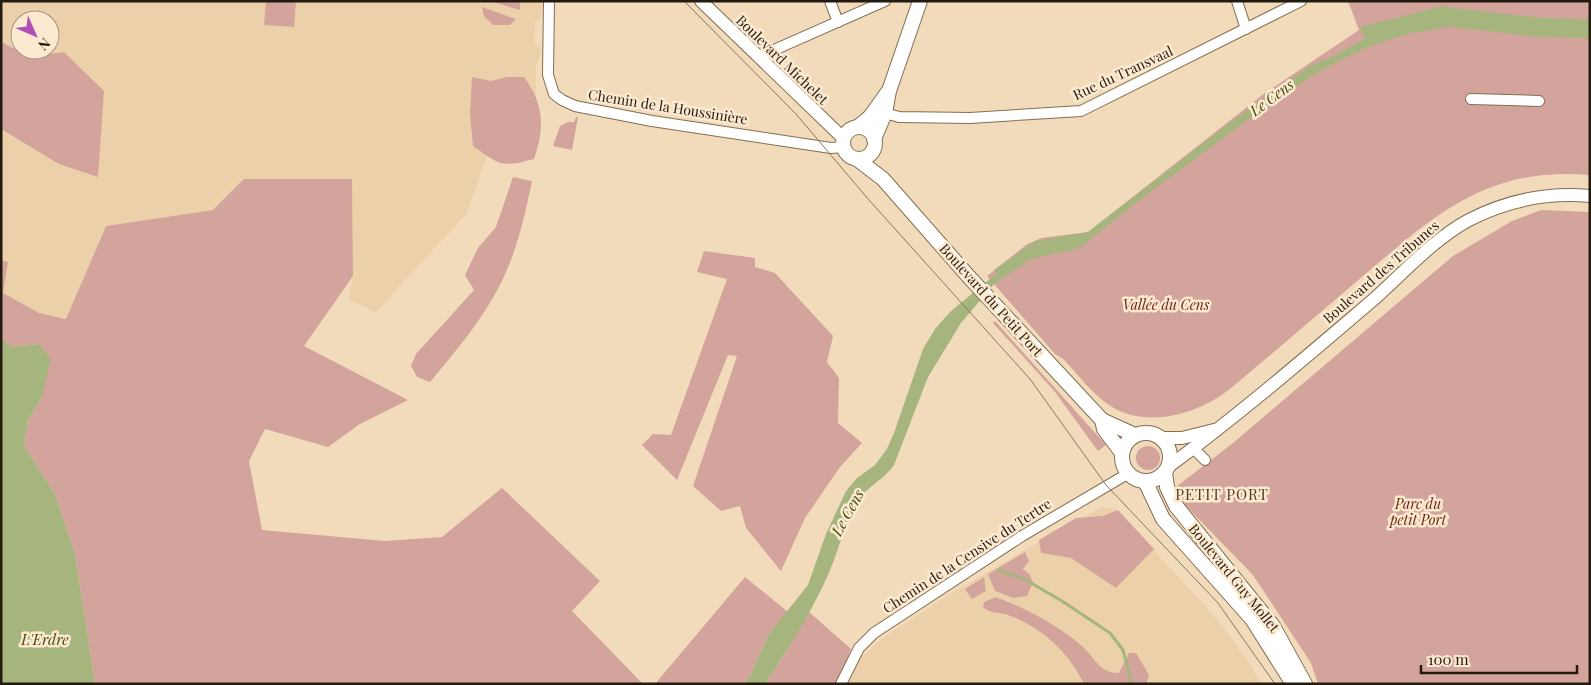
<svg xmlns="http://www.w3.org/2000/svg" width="1591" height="685" font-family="'Playfair Display',serif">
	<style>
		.built { fill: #ebd0aa; fill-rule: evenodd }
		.green { fill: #d3a49b }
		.water { fill: #a5b57d }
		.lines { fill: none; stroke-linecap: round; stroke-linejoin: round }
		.stream { stroke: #a5b57d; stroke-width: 3 }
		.river { stroke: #a5b57d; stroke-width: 19 }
		.minor-casing { stroke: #826e51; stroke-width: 12 }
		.tertiary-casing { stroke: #826e51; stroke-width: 14 }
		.secondary-casing { stroke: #826e51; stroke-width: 16 }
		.minor { stroke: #fff; stroke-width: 10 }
		.tertiary { stroke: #fff; stroke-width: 12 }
		.secondary { stroke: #fff; stroke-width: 14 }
		.tram { stroke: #877762; stroke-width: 1 }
		.labels { text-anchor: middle; stroke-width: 5; stroke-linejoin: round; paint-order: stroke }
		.street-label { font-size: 14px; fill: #241b10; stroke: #fce9d0 }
		.park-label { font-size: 14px; font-style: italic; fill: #6d2217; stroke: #fce9d0 }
		.water-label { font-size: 15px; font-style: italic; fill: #3d4a08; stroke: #fce9d0 }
		.neighbourhood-label { font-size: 15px; letter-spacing: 1px; fill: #503d22; stroke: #fce9d0 }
	</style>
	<rect width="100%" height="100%" fill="#f2dbbb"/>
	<!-- built -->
	<g class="built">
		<path d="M1 1H542V17L535 23 534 42 542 51 536 65V98L488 152 467 213 376 312 349 300 353 276 352 179H244L213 210 106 226 66 319 39 313 2 293 8 262 1 260ZM20 20H50V50H20Z"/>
		<polygon points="1103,507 1115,509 1218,620 1252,667 1261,684 849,684 858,660 883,638 947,596 1076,520"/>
	</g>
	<!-- green -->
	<g class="green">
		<polygon points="266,1 296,1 294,27 264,25"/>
		<polygon points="490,1 520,1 520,10"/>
		<path d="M1348 1H1590V175C1483 166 1432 218 1356 282 1314 318 1273 353 1231 388 1200 414 1145 430 1109 405 1091 393 1078 374 1063 359L1055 354 987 276 1026 245 1041 238 1088 232 1265 93 1359 30Z"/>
		<polygon points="482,7 516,19 510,25 493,25 484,16"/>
		<path d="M1 41C23 56 38 56 64 52L104 91 98 177 59 164 1 129Z"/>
		<path d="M472 77 491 81 507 77H524C544 104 545 128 534 159 502 168 499 165 473 146L470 114Z"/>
		<polygon points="576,117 578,117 572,150 553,146 560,126 568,122 574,122"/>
		<path d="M513 177 532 181C525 215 517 251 501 283 483 319 456 351 430 382L417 377 411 366 416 354 474 290 465 275 478 248 496 227Z"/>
		<polygon points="244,179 352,179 353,276 304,346 408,400 360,424 328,447 265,429 249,461 262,530 385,541 442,537 502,488 600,581 572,611 643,684 95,684 75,554 55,494 24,446 28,420 42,397 39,344 12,347 1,338 1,260 8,262 3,293 39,313 66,319 106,226 213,210"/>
		<polygon points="1541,210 1590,212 1590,684 1318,684 1311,663 1253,575 1185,505 1176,487 1233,443 1453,256 1512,221"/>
		<polygon points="704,251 755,258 755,267 775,273 833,336 827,362 839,378 838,423 862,443 840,467 805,518 781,571 746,528 740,506 721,511 693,486 737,356 728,355 677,480 642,445 653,434 671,435 727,279 697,272"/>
		<polygon points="995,321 1106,445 1098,451 1055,392 993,323"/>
		<circle cx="1148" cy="458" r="12"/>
		<polygon points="1118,510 1154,549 1116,588 1071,558 1041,553 1039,540 1076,518 1103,516"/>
		<polygon points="1025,552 1029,561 1023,569 1029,574 1033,582 1027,596 1013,598 995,591 988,574"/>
		<polygon points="745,577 788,612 769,634 751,674 744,684 655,684"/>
		<polygon points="984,577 986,591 972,599 965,589"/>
		<path d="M996 597C1027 609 1058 625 1083 647 1095 658 1100 674 1119 673L1129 653H1136L1149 675 1146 684H1084C1069 652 1041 627 1008 615 1000 612 990 614 983 607L984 602Z"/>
		<polygon points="808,611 851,649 837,684 765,684 786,652"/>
	</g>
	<!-- water -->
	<g class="water">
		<path d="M1447 5 1439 27C1341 45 1284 94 1207 150 1165 181 1123 211 1084 245L1076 249 1031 259 994 284 961 323 928 377 894 465C883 481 865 487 855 505 844 526 839 549 830 570 814 608 788 650 765 684H744L751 674 769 634 808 585 826 534 846 491 857 478 875 465 887 449 894 433 923 349 935 329 950 312 997 273 994 270 1035 241 1088 232 1232 121 1310 66 1332 57 1365 39 1360 27Z"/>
		<polygon points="1,338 12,347 39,344 51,359 42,397 28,420 24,446 55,494 75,554 95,684 1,684"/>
	</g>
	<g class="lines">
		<!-- stream -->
		<polyline class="stream" points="998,570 1024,579 1062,601 1110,633 1123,650 1132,684"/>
		<!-- river -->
		<polyline class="river" points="1417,23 1449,17 1537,27 1590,29"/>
		<defs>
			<g id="minor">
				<polyline points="549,1 548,75 554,94 562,100 575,106 652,121 831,148 843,147"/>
				<polyline points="830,1 838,22"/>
				<polyline points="1237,1 1246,29"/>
				<polyline points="758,57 885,1"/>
				<polyline points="1471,99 1539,101"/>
				<polyline points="885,113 899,117 970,118 1081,111 1301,1"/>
				<polyline points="1194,449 1205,460"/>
				<polyline points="841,684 859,648 874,633 1022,536 1129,473"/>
			</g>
			<g id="tertiary">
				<polyline points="701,1 843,138"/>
				<polyline points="1162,438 1182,438 1214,430"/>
				<path d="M1168 467C1239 415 1306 357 1373 300 1402 274 1435 238 1469 220 1506 201 1548 192 1590 196"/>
			</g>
			<g id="secondary">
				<circle cx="859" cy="143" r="16"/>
				<polyline points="858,127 870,117 887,93"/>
				<polyline points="874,139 885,113 889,91 920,1"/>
				<polyline points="857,159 883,179 969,277 1102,420 1104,429 1122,453"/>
				<polyline points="1102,420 1135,435"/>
				<circle cx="1146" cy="457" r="24"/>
				<polyline points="1165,473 1167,487 1176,506 1273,626 1305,684"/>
				<polyline points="1145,481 1163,519 1252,619 1293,684"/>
			</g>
		</defs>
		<!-- minor casing -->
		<use href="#minor" class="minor-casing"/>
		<!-- tertiary casing -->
		<use href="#tertiary" class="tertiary-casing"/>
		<!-- secondary casing -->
		<use href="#secondary" class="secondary-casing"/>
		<!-- minor -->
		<use href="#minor" class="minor"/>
		<!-- tertiary -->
		<use href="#tertiary" class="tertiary"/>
		<!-- secondary -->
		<use href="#secondary" class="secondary"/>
		<!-- tram -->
		<polyline class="tram" points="684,1 796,114 869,200 1030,379 1106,485 1218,603 1275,684"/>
	</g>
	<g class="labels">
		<!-- street labels -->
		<g class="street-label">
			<text transform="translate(782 60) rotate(44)" y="5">Boulevard Michelet</text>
			<text transform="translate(1123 73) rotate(-25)" y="5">Rue du Transvaal</text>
			<text transform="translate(668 107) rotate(9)" y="5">Chemin de la Houssinière</text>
			<text transform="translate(1381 272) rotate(-41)" y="5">Boulevard des Tribunes</text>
			<text transform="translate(991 300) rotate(48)" y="5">Boulevard du Petit Port</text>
			<text transform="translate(967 556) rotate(-33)" y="5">Chemin de la Censive du Tertre</text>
			<text transform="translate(1234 578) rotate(51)" y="5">Boulevard Guy Mollet</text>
		</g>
		<!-- park labels -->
		<g class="park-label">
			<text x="1166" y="310">Vallée du Cens</text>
			<text x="1418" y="509">Parc du<tspan x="1418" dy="16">petit Port</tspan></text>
		</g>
		<!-- water labels -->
		<g class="water-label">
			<text transform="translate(1272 98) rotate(-37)" y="5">Le Cens</text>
			<text transform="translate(848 513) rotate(-61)" y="5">Le Cens</text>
			<text x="45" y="645">L'Erdre</text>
		</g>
		<!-- neighbourhood labels -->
		<g class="neighbourhood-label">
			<text x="1222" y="500">PETIT PORT</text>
		</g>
	</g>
	<!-- border -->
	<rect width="1591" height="685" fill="none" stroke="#241b10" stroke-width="5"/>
	<!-- north arrow -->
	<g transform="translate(35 35) rotate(135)"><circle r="24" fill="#fce9d0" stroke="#a69783"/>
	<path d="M0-4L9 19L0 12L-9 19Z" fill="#ae4fb8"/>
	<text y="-8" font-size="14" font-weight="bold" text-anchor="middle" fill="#241b10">N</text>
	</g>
	<!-- scale -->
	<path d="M1421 665v8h156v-8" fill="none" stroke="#241b10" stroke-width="2.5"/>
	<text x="1428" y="665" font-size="15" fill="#241b10" stroke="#fce9d0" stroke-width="4" paint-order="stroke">100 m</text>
</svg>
